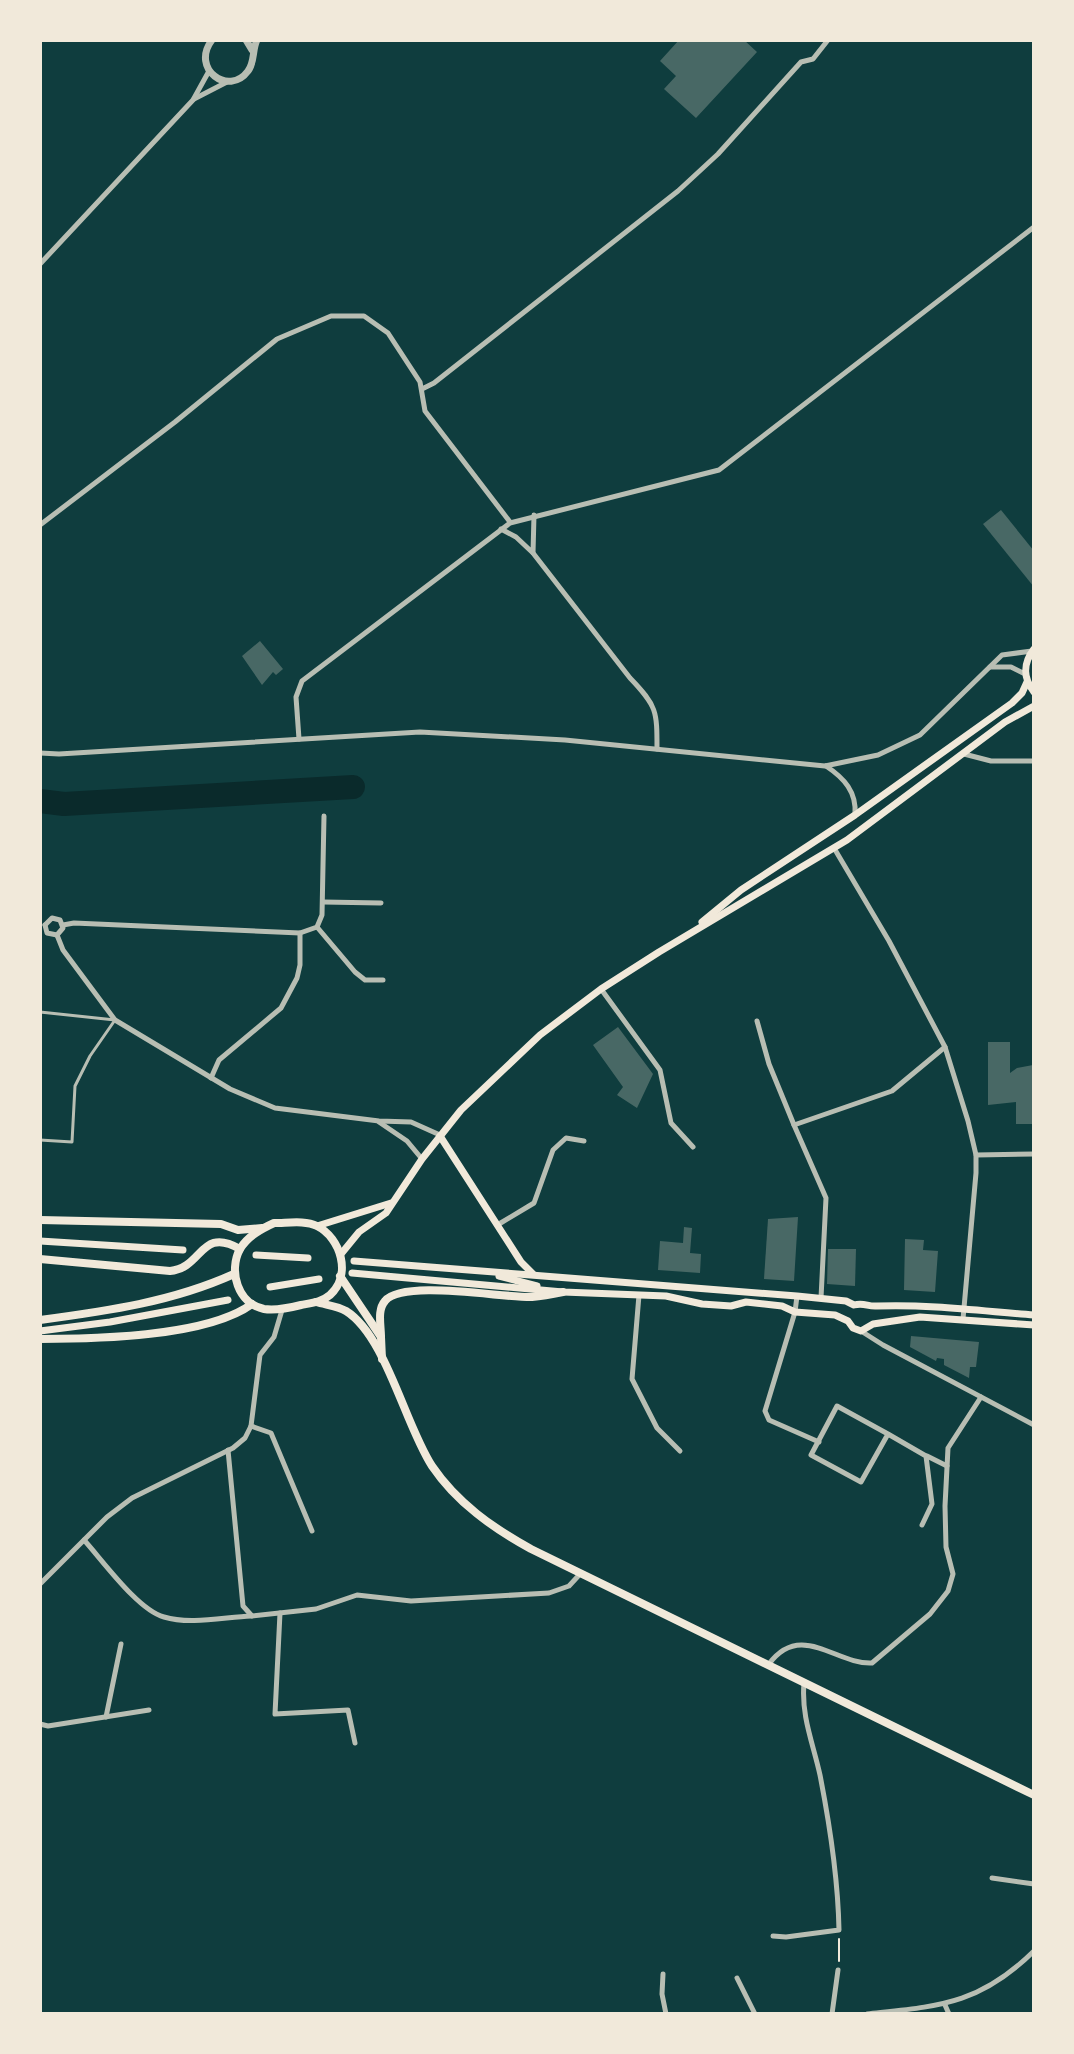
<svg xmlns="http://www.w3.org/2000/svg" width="1074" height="2054" font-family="'Work Sans',sans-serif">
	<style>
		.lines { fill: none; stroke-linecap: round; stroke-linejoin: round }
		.river { stroke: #0a2a2b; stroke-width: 24 }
		.building { fill: #486865 }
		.path { stroke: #f1e9da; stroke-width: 2 }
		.service { stroke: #b8beb3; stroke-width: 3 }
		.minor { stroke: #b8beb3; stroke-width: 5 }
		.tertiary { stroke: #b8beb3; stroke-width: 7 }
		.secondary { stroke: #f1e9da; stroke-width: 7 }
		.primary { stroke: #f1e9da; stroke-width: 8 }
	</style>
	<rect width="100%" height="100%" fill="#0f3d3e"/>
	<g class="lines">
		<!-- river -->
		<polyline class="river" points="40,801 64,804 353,787"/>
	</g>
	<!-- building -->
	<g class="building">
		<polygon points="679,40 744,40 757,52 696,118 664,89 676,76 660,61"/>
		<polygon points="1001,510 1034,551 1034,587 983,524"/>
		<polygon points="260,641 283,669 276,675 273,672 262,685 242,656"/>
		<polygon points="618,1027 653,1074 637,1108 617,1095 623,1087 593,1045"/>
		<polygon points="988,1042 1010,1042 1010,1073 1017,1068 1033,1065 1034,1124 1016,1124 1016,1102 988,1105"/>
		<polygon points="798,1217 794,1281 764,1279 768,1219"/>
		<polygon points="684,1227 692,1228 690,1253 701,1254 700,1273 658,1270 660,1241 683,1243"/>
		<polygon points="905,1239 924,1240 923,1250 938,1251 935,1292 904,1290"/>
		<polygon points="828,1249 856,1249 855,1286 827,1284"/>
		<polygon points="911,1336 979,1342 976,1367 970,1367 969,1378 944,1365 944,1359 937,1358 936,1361 910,1347"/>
	</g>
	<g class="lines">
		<!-- path -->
		<polyline class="path" points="839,1961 839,1939"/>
		<!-- service -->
		<polyline class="service" points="40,1012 115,1020 90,1056 75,1086 72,1142 40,1140"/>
		<!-- minor -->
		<g class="minor">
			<polyline points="194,99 227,82"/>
			<polyline points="40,264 193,100 209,71"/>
			<polyline points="422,389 434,383 678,191 718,154 801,62 813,59 828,40"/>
			<polyline points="40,525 175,422 277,339 331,316 364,316 388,333 420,382 425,411 510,522"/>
			<polyline points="501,529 516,537 533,553 534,515"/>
			<path d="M533 553 630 678C657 706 657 711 657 749"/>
			<polyline points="990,667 1011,667 1025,674"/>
			<polyline points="299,739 296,697 302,681 510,523 719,470 1034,227"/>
			<polyline points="40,753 59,754 420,732 565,740 825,766 878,755 920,735 1002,655 1032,651"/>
			<polyline points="964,754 991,761 1034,761"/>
			<path d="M826 766C844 778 857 792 855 815"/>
			<polyline points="834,848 889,941 945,1047 968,1121 976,1155 976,1173 963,1319"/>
			<polyline points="323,902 381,903"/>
			<polyline points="45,925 52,918 60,920 63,928 57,935"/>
			<polyline points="45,925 47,933 57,935"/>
			<polyline points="63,925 74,923 300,933 317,927 322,915 324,816"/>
			<polyline points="317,927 355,972 365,980 383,980"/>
			<polyline points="57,935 63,950 115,1020 230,1089 275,1108 379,1121 411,1122 440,1135"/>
			<polyline points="601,989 660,1070 671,1123 693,1147"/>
			<polyline points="757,1021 769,1064 794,1125"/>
			<polyline points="211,1078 219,1060 281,1008 297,978 300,965 300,933"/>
			<polyline points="379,1122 407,1141 422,1159"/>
			<polyline points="976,1155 1034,1154"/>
			<polyline points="499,1224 534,1203 553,1150 566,1138 584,1141"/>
			<polyline points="639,1295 632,1379 657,1428 680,1451"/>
			<polyline points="797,1296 795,1312 765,1411 769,1420 819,1442"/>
			<polyline points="821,1298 826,1198 794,1125 892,1091 945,1047"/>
			<polyline points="861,1331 883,1345 1034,1425"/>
			<polyline points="251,1426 271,1433 312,1531"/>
			<polyline points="888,1434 837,1406 811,1455 861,1482 888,1434 926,1456 932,1504 922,1525"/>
			<polyline points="228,1450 243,1606 252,1616 316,1609 357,1595 411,1601 549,1593 569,1586 581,1573"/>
			<polyline points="927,1456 947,1466"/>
			<path d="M84 1540C103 1561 138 1610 164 1617 190 1625 225 1617 251 1616"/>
			<polyline points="40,1584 107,1517 132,1498 233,1448 245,1438 251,1426 260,1355 274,1337 282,1310"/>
			<polyline points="280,1613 275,1714 348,1710 355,1743"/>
			<path d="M769 1664C801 1621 837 1665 872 1663L930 1614 948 1591 953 1574 946 1547 945 1506 948 1448 981 1397"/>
			<polyline points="106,1717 121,1644"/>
			<polyline points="40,1724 48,1726 149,1710"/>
			<polyline points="992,1878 1034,1884"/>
			<path d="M773 1936 786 1937 839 1930C838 1878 830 1826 820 1775 813 1743 801 1716 804 1683"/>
			<polyline points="663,1974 662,1994 666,2014"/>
			<polyline points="737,1978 755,2014"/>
			<polyline points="945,2005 949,2014"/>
			<polyline points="832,2014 838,1970"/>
			<path d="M867 2014C939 2006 979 2005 1034 1951"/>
		</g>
		<!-- tertiary -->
		<g class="tertiary">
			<path d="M212 40C190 69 229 97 248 71 255 62 252 50 257 40"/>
			<polyline points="246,40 252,50"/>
		</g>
		<!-- secondary -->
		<g class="secondary">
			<path d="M1034 649C1023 663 1023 678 1034 692"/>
			<polyline points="702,922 741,890 855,815 1012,703 1022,693 1027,682"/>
			<polyline points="440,1136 521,1262 533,1274"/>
			<polyline points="317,1226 391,1203"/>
			<polyline points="40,1241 183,1250"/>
			<polyline points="341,1254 359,1232 386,1213 422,1159 461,1110 540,1035 601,989 659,952 847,840 1005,722 1034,706"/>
			<polyline points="256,1255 308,1258"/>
			<path d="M354 1261 797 1296 846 1301 854 1305C864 1302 868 1307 877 1306 930 1304 982 1311 1034 1315"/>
			<polyline points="352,1273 563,1292 666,1296 702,1304 731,1306 746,1302 782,1306 795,1312 835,1315 848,1321 853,1328 861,1331 873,1324 920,1317 1034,1325"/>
			<polyline points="499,1276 537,1286"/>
			<polyline points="270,1287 319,1279"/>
			<polyline points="40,1331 110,1322 228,1300"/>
		</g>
		<!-- primary -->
		<g class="primary">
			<polyline points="40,1220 221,1224 238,1230 262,1228"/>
			<path d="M274 1223C288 1223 305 1220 317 1226 341 1238 352 1275 330 1295 322 1302 311 1303 301 1305 289 1308 276 1311 264 1309 238 1304 228 1271 240 1249 248 1236 261 1229 274 1223Z"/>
			<path d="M40 1259 170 1271C203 1268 200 1226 240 1249"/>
			<polyline points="340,1276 381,1337 382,1359"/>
			<path d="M316 1302C326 1305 338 1306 346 1311 386 1336 405 1425 432 1466 457 1503 493 1528 531 1549L1034 1795"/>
			<path d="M40 1320C107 1311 172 1302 234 1274"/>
			<path d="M381 1337C381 1325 377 1310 385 1301 403 1279 503 1298 532 1297 542 1296 553 1294 563 1292"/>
			<path d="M40 1339C96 1339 207 1337 252 1304"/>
		</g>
	</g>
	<!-- border -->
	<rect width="1074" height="2054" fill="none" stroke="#f1e9da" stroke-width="84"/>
</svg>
